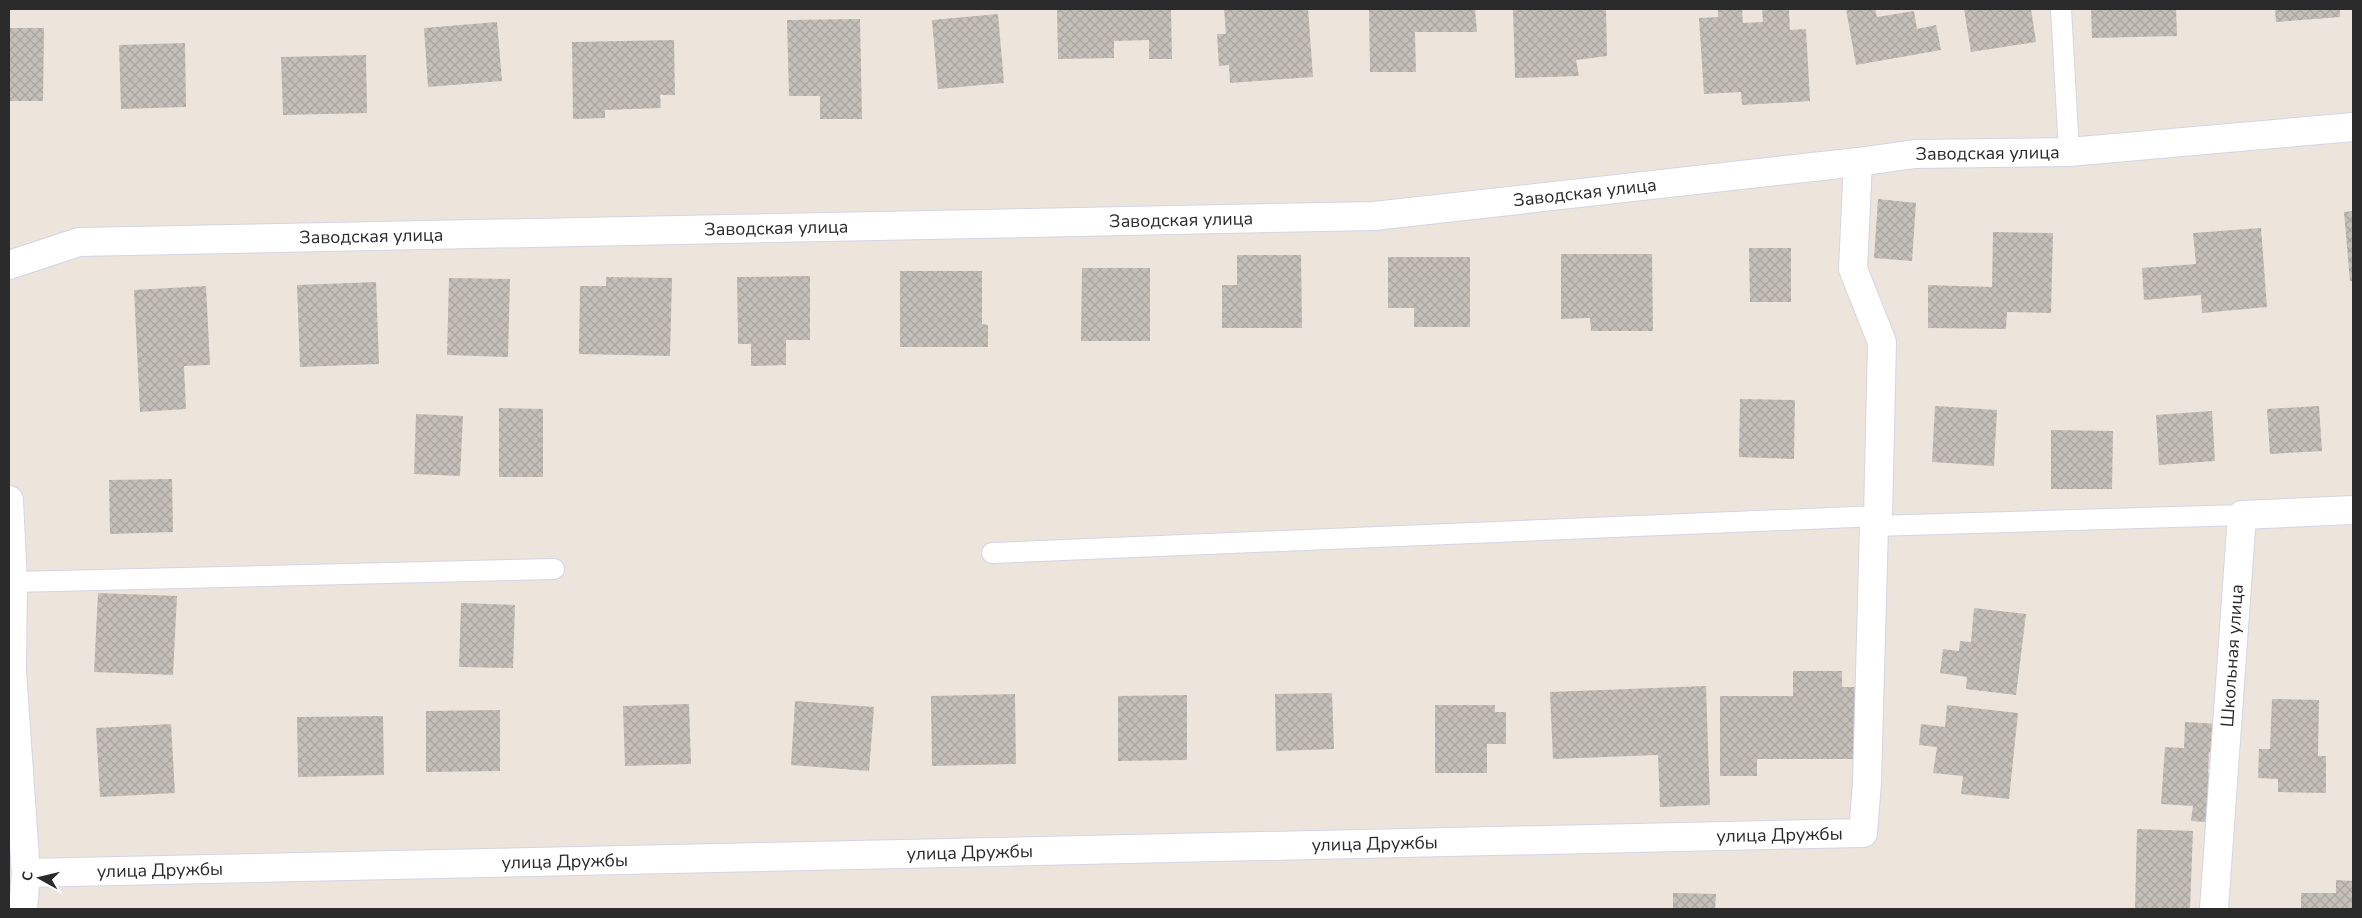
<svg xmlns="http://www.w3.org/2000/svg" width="2362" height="918" font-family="'Nunito Sans',sans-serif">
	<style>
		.building { fill: url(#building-cross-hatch) }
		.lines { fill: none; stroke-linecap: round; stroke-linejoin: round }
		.service-casing { stroke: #d2d5e4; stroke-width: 22 }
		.minor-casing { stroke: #d2d5e4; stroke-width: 30 }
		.service { stroke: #fff; stroke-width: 20 }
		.minor { stroke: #fff; stroke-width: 28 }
		.labels { text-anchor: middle; stroke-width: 4; stroke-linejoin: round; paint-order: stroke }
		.street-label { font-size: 18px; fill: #2b2b2b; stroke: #fff }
	</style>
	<defs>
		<pattern id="building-cross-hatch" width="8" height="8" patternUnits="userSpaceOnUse" patternTransform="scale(1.25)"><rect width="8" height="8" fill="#c5bfb9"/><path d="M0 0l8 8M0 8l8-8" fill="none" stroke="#a9a49f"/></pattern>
	</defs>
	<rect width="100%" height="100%" fill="#ede5dc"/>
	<!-- building -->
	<g class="building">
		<polygon points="1057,9 1171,9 1172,59 1149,59 1149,40 1114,41 1114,58 1058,59"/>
		<polygon points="1224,9 1308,9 1313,77 1230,83 1229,65 1219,66 1217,34 1226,34"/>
		<polygon points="1369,9 1475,9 1477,32 1415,32 1416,72 1370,72"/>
		<polygon points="1513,9 1606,9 1607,56 1576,60 1579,76 1515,78"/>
		<polygon points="1718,9 1742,9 1743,23 1763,22 1762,9 1789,9 1790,30 1806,29 1810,101 1742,105 1741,92 1704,94 1699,18 1718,17"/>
		<polygon points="1846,9 1875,9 1877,17 1914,11 1917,29 1936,25 1941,50 1856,65"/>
		<polygon points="1964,9 2031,9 2036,42 1971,52"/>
		<polygon points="2091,9 2176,9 2177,36 2092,38"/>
		<polygon points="2275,9 2340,9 2340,17 2276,22"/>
		<polygon points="998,14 1004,83 938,89 932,20"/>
		<polygon points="860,19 862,119 820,119 820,96 789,96 787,20"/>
		<polygon points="497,22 502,81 428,87 424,28"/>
		<polygon points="9,28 44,28 43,101 9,101"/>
		<polygon points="674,40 675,95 660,95 661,108 605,110 605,118 573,119 572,42"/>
		<polygon points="185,43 186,107 121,109 119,45"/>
		<polygon points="366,55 367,113 283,115 281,57"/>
		<polygon points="1878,199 1916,203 1912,261 1874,258"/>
		<polygon points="2353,211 2353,281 2350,281 2344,212"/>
		<polygon points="2261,228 2267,307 2202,313 2201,295 2144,300 2142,268 2196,264 2193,233"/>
		<polygon points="1993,232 2053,233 2051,313 2007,312 2006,329 1928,328 1928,285 1992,287"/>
		<polygon points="1749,248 1791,248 1791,302 1750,302"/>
		<polygon points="1561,254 1652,254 1653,331 1591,331 1590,318 1561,319"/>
		<polygon points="1237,255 1301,255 1302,328 1222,328 1222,285 1237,285"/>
		<polygon points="1388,257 1470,257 1470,327 1414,327 1414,308 1388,308"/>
		<polygon points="1082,268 1150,268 1150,341 1081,341"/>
		<polygon points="900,271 982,271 982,324 988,325 988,347 900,347"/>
		<polygon points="810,276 810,340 786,340 786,365 751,366 751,344 738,344 737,277"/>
		<polygon points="606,277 672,278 670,356 579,354 580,286 606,286"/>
		<polygon points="449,278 510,279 508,357 447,355"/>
		<polygon points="376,282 379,364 300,367 297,285"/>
		<polygon points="206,286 210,365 184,366 186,409 140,412 134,290"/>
		<polygon points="1740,399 1795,400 1794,459 1739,457"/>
		<polygon points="1935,406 1997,410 1994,466 1932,462"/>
		<polygon points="2319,406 2322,451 2270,454 2267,409"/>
		<polygon points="499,408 543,409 543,477 499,477"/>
		<polygon points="2212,411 2215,461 2159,465 2156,415"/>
		<polygon points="416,414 463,416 460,476 414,474"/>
		<polygon points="2051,430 2113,431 2112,489 2051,489"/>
		<polygon points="172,479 173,532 110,534 109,480"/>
		<polygon points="98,593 177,596 173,675 94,672"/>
		<polygon points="461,603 515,605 513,668 459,667"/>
		<polygon points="1974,608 2026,614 2016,695 1966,689 1967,677 1940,673 1943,649 1959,651 1960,641 1971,642"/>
		<polygon points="1793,671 1842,671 1842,687 1879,687 1878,759 1757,759 1757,776 1720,776 1720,696 1793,696"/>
		<polygon points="1706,686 1710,805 1660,807 1658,755 1553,759 1550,692"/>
		<polygon points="1332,693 1334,749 1276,751 1275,694"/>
		<polygon points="1015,694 1016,764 932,766 931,696"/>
		<polygon points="1187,695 1187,760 1118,761 1118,696"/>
		<polygon points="2272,699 2319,700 2318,756 2326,756 2326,793 2278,792 2278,779 2258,778 2259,749 2270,749"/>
		<polygon points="795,701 874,707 869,771 791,765"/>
		<polygon points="689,704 691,764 625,766 623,706"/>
		<polygon points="1435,705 1495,705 1495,712 1506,712 1506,744 1487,744 1487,773 1435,773"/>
		<polygon points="1947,705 2018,713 2009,799 1961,794 1963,776 1933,773 1937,747 1919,745 1921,724 1945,727"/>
		<polygon points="500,710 500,771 426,772 426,711"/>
		<polygon points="383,716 384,775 298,777 297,717"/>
		<polygon points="2185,722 2235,725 2233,754 2209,752 2208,773 2228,774 2225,823 2191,821 2193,806 2161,804 2165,747 2184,748"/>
		<polygon points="171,724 175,793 100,797 96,728"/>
		<polygon points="2137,829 2193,831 2190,909 2135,908"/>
		<polygon points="2336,880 2353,881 2353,909 2301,909 2301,893 2336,893"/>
		<polygon points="1673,893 1716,894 1715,909 1673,909"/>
	</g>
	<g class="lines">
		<defs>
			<g id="service">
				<polyline points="2061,9 2069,152"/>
				<polyline points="1874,526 2242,515"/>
				<polyline points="992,553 1878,516"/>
				<polyline points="13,582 554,569"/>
			</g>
			<g id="minor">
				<path id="s1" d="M9 265 79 242 1374 216 1858 162 1915 154 2069 152 2353 127"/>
				<polyline points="9,500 13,582 12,671 26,873 23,909"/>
				<path id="s2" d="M26 873 1863 833 1867 783 1874 526 1878 516 1882 342 1853 269 1858 162"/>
				<path id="s3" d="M2214 909 2242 515 2353 510"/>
			</g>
		</defs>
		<!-- service casing -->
		<use href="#service" class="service-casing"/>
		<!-- minor casing -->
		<use href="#minor" class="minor-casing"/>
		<!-- service -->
		<use href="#service" class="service"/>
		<!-- minor -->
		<use href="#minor" class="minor"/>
	</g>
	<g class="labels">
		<!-- street labels -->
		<g class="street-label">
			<text dy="6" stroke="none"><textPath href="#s1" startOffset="1986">Заводская улица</textPath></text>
			<text dy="6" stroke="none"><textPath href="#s1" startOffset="1581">Заводская улица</textPath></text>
			<text dy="6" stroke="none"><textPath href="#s1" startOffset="1176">Заводская улица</textPath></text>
			<text dy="6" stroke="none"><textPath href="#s1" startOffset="771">Заводская улица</textPath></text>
			<text dy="6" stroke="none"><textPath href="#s1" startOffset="366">Заводская улица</textPath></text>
			<text dy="6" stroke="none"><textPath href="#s3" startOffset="254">Школьная улица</textPath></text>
			<text dy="6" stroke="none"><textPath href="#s2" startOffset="1754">улица Дружбы</textPath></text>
			<text dy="6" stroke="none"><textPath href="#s2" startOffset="1349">улица Дружбы</textPath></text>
			<text dy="6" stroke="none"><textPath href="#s2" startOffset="944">улица Дружбы</textPath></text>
			<text dy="6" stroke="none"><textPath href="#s2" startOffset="539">улица Дружбы</textPath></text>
			<text dy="6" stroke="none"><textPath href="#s2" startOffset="134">улица Дружбы</textPath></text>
		</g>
	</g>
	<!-- border -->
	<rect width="2362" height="918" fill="none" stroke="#2b2b2b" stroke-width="20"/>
	<!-- north arrow -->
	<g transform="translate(40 878) rotate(278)" stroke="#ffffff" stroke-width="4" paint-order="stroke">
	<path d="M0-4L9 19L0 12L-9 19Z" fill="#2b2b2b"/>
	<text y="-8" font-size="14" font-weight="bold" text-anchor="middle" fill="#2b2b2b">С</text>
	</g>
</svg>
